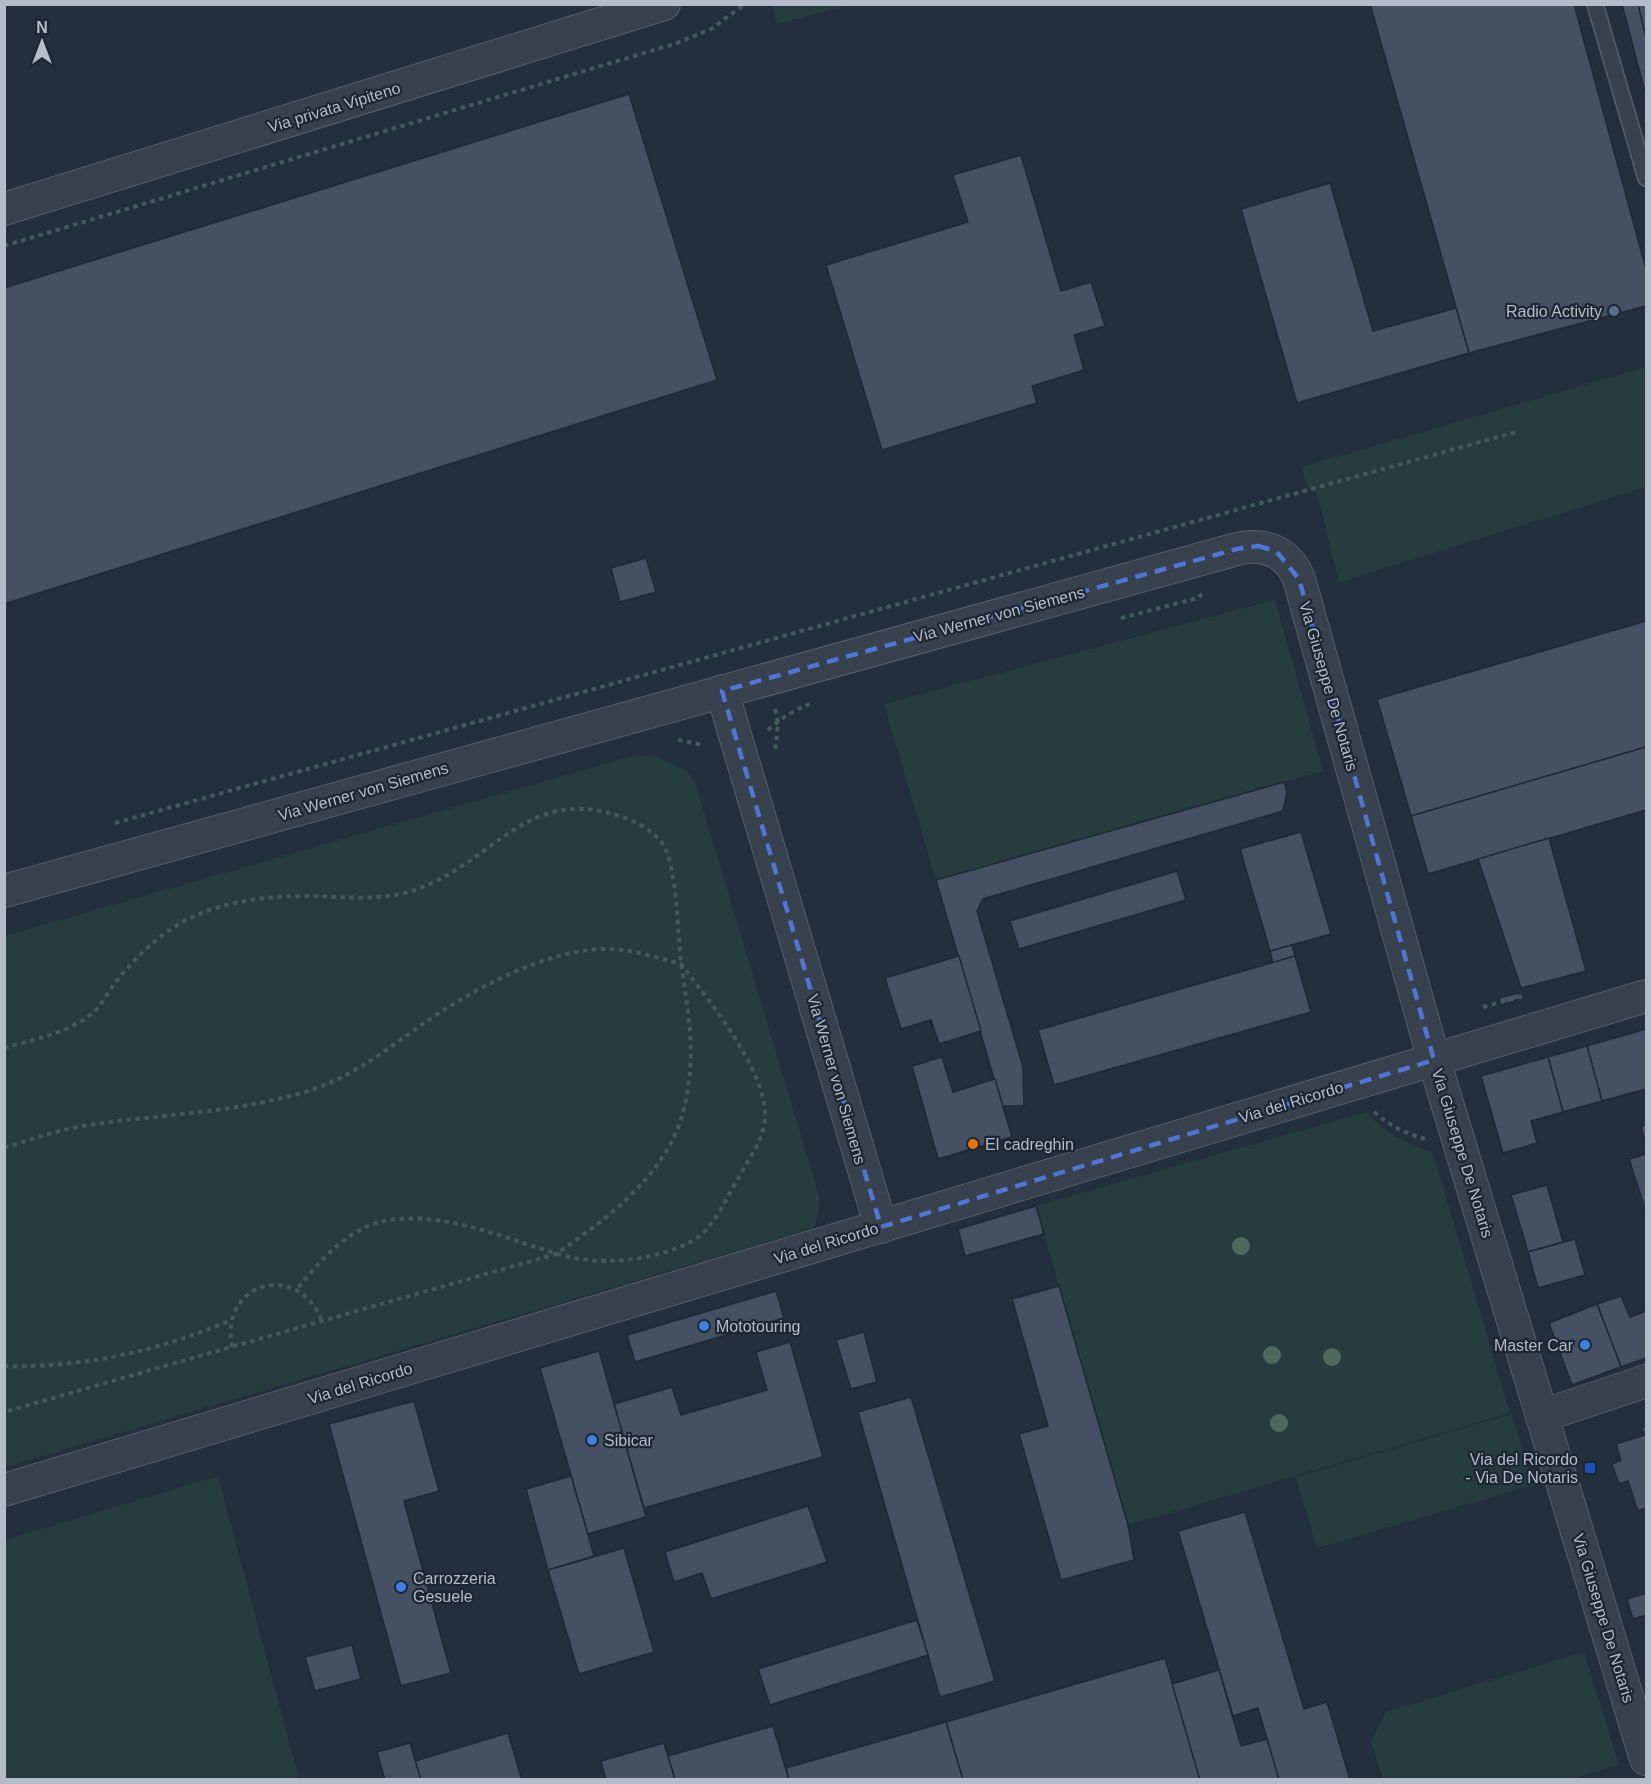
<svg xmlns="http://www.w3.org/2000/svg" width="1651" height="1784" font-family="Helvetica,sans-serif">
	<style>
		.green { fill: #263c3f }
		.building { fill: #455162; stroke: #1f2835; stroke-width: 1.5 }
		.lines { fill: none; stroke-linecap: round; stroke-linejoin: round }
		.lane-casing { stroke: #565f6c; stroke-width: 18 }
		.street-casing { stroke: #565f6c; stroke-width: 34 }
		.path { stroke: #44595c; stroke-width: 4; stroke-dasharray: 4.5 4.5; stroke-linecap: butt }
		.lane { stroke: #38414e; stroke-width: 15 }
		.street { stroke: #38414e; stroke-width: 32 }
		.tree { fill: #4b6a5d }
		.marked { fill: none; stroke: #5274d3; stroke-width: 4.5; stroke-dasharray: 12 8; stroke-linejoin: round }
		.service-dot { fill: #5c6f8a; stroke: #1d2633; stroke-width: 2 }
		.food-dot { fill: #e8710a; stroke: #1d2633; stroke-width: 2 }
		.shop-dot { fill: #3f7fe0; stroke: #1d2633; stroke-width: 2 }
		.transit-dot { fill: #1a4fb4; stroke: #1d2633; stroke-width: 2 }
		.labels { text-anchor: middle; stroke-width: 4.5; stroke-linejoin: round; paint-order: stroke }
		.street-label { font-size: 16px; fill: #b4bcc9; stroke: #1d2633 }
		.poi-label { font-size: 16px; fill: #b4bcc9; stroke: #1d2633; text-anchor: start }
	</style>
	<rect width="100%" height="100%" fill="#242f3e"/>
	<!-- green -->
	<g class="green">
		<polygon points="772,4 850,4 850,5 777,24"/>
		<polygon points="1646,367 1646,487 1339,582 1316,489 1308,489 1302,467"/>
		<polygon points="1275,600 1323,771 936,880 884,704"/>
		<polygon points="652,755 687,771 695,782 819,1196 819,1211 814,1228 5,1467 5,936 629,757"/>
		<path d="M1367 1112C1384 1133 1408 1144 1433 1153L1510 1413 1128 1525 1036 1206Z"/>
		<polygon points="1512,1414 1533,1485 1317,1548 1296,1477"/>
		<polygon points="218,1476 299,1779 5,1779 5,1540"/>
		<polygon points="1584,1652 1619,1765 1571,1779 1383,1779 1371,1742 1386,1712"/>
	</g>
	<!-- building -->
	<g class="building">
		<polygon points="1370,4 1574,4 1646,269 1646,306 1469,353"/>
		<polygon points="1622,4 1638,4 1646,37 1646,96"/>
		<polygon points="1638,4 1646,4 1646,37"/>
		<polygon points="629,94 717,380 4,604 4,288"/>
		<polygon points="1021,155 1061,291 1091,282 1105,326 1074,335 1084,370 1032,386 1037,403 882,450 826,265 968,222 953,175"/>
		<polygon points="1330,183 1373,331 1456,308 1469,353 1297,403 1241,209"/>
		<polygon points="646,558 656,592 620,602 611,568"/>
		<polygon points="1646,621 1646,747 1411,816 1377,699"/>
		<polygon points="1646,747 1646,810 1428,874 1411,816"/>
		<polygon points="1284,782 1287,792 1283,811 983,899 977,911 1023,1067 1024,1106 1002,1106 936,880"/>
		<polygon points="1301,832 1331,934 1270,951 1240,849"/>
		<polygon points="1549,838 1586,971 1521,988 1478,859"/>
		<polygon points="1177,871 1186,900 1019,949 1010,921"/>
		<polygon points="1292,945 1295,956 1273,963 1270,951"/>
		<polygon points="959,956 981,1031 939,1044 931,1020 901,1029 885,978"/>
		<polygon points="1295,956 1311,1012 1054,1085 1038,1030"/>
		<polygon points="1518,993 1520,999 1501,1005 1499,998"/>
		<polygon points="1646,1029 1646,1089 1602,1101 1587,1046"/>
		<polygon points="1587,1046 1602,1101 1563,1112 1548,1057"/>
		<polygon points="942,1057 953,1092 995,1079 1012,1137 938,1159 912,1066"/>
		<polygon points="1548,1057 1563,1112 1531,1121 1537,1143 1503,1153 1481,1076"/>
		<polygon points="1646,1125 1646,1144 1641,1126"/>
		<polygon points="1646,1154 1646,1212 1629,1159"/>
		<polygon points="1547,1185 1563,1242 1528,1252 1511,1195"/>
		<polygon points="1036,1206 1044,1234 965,1256 958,1229"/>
		<polygon points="1575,1239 1585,1275 1538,1288 1528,1252"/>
		<polygon points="1059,1286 1128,1525 1134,1560 1061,1580 1019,1434 1048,1426 1012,1299"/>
		<polygon points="776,1291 784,1318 635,1362 627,1335"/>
		<polygon points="1621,1296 1630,1317 1646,1311 1646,1358 1621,1367 1597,1304"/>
		<polygon points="1597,1304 1621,1367 1572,1385 1549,1323"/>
		<polygon points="864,1332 877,1382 851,1389 836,1340"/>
		<polygon points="790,1342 823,1457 644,1508 614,1404 672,1387 681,1415 767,1390 756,1352"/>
		<polygon points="599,1351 646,1517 588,1534 540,1368"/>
		<polygon points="911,1397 995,1681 940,1697 858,1412"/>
		<polygon points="414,1401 439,1491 404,1501 451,1673 401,1686 329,1424"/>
		<polygon points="1646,1426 1646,1508 1638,1511 1628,1481 1619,1484 1612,1464 1621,1460 1616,1444 1645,1435 1642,1428"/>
		<polygon points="571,1476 594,1556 548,1570 526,1489"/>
		<polygon points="808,1506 827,1562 711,1599 702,1573 674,1582 665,1552"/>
		<polygon points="1245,1512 1304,1709 1327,1702 1350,1780 1279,1780 1258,1708 1233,1716 1178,1531"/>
		<polygon points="624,1548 654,1652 579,1674 548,1570"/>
		<polygon points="1646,1593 1646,1615 1633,1619 1627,1599"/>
		<polygon points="917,1620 928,1655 770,1705 758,1669"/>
		<polygon points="352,1645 361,1679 315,1691 305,1657"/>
		<polygon points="1165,1658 1200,1780 963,1780 946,1722"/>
		<polygon points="1219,1670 1241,1746 1267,1739 1279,1780 1200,1780 1172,1684"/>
		<polygon points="946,1722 963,1780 789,1780 786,1768"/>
		<polygon points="773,1726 789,1780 675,1780 668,1756"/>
		<polygon points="508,1733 522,1780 421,1780 415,1761"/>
		<polygon points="410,1743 421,1780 385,1780 377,1752"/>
		<polygon points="664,1743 675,1780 606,1780 601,1761"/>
	</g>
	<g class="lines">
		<defs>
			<polyline id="lane" points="1595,4 1646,178"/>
			<g id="street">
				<polyline points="4,209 664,4"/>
				<polyline points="722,691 881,1227"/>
				<path d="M4 891 1237 549C1264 543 1288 551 1299 579L1434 1060 1646 1759"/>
				<polyline points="1542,1416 1646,1381"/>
				<polyline points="4,1490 1646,996"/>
			</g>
		</defs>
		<!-- lane casing -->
		<use href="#lane" class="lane-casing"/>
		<!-- street casing -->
		<use href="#street" class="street-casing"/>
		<!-- path -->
		<g class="path">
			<polyline points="4,246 677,43 711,29 745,4"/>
			<polyline points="1121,618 1198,598 1202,594"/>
			<polyline points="775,709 778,722 775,753"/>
			<path d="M768 730C780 719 795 709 810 704"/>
			<polyline points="678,740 703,745"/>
			<path d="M115 823C582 692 1049 562 1516 432"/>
			<polyline points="1483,1007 1523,996"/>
			<path d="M4 1048C35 1039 69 1033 94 1012 104 1002 110 988 119 978 138 955 161 933 188 919 227 900 269 896 312 896 348 897 385 902 420 888 495 860 529 784 622 817 636 821 653 831 662 843 678 867 677 932 681 962 686 999 693 1034 690 1071 688 1094 683 1120 672 1141 647 1189 600 1224 556 1254L4 1412"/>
			<path d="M1374 1112C1390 1126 1405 1133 1425 1139"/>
			<path d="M4 1148C20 1143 36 1137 52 1133 92 1122 132 1120 173 1115 215 1111 257 1105 298 1094 347 1081 380 1054 420 1026 469 991 549 947 610 949 635 950 658 958 681 964 709 1001 774 1078 764 1126 760 1144 749 1159 740 1175 729 1193 719 1217 704 1232 689 1246 670 1251 651 1256 631 1260 608 1262 587 1260 567 1258 546 1250 526 1244 482 1229 431 1212 384 1221 347 1229 320 1261 297 1289"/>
			<path d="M232 1347C219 1283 297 1259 322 1321"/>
			<path d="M4 1366C82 1368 160 1351 231 1320"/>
		</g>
		<!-- lane -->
		<use href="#lane" class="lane"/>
		<!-- street -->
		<use href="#street" class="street"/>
	</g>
	<!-- trees -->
	<g class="tree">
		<circle cx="1241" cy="1246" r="9"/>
		<circle cx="1272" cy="1355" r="9"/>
		<circle cx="1332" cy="1357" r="9"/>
		<circle cx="1279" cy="1423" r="9"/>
	</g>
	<!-- marked area -->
	<path class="marked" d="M1258 546 1276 551 1299 579 1434 1060 881 1227 722 691 1237 549Z"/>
	<!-- markers -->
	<circle class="service-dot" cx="1614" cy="311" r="6"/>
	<circle class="food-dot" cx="973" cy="1144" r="6"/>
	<g class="shop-dot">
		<circle cx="704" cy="1326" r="6"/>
		<circle cx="1585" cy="1345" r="6"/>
		<circle cx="592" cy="1440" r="6"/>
		<circle cx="401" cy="1587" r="6"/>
	</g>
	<rect class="transit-dot" x="1584" y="1462" width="12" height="12" rx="3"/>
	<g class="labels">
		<!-- street labels -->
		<g class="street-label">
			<text transform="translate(334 107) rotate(-17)" y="6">Via privata Vipiteno</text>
			<text transform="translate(999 614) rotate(-15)" y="6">Via Werner von Siemens</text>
			<text transform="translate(1329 686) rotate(74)" y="6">Via Giuseppe De Notaris</text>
			<text transform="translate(363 791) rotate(-16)" y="6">Via Werner von Siemens</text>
			<text transform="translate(837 1079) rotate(74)" y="6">Via Werner von Siemens</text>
			<text transform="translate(1291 1102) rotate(-17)" y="6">Via del Ricordo</text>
			<text transform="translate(1463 1153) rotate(73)" y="6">Via Giuseppe De Notaris</text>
			<text transform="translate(826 1243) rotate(-17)" y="6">Via del Ricordo</text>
			<text transform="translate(360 1383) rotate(-17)" y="6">Via del Ricordo</text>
			<text transform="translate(1604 1618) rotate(73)" y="6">Via Giuseppe De Notaris</text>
		</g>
		<!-- poi labels -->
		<g class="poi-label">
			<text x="1602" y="317" text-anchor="end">Radio Activity</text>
			<text x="985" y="1150">El cadreghin</text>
			<text x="716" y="1332">Mototouring</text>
			<text x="1573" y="1351" text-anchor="end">Master Car</text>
			<text x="604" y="1446">Sibicar</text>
			<text x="1578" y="1465" text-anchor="end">Via del Ricordo<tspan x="1578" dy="18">- Via De Notaris</tspan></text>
			<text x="413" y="1584">Carrozzeria<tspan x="413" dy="18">Gesuele</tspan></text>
		</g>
	</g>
	<!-- border -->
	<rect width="1651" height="1784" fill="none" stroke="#b4bcc9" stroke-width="12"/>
	<!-- north arrow -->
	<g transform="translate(42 42)" stroke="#1d2633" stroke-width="4.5" paint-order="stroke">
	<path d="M0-4.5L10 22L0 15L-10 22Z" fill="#b4bcc9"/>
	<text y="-9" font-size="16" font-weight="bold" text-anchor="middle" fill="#b4bcc9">N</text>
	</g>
</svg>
